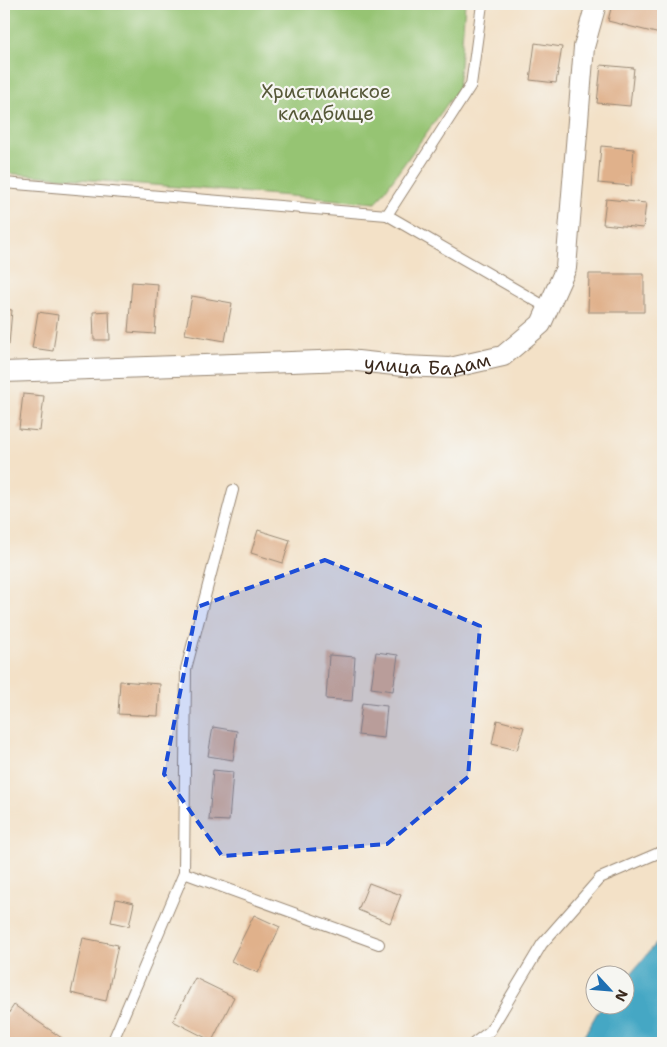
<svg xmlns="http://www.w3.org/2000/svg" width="667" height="1047" font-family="'Shantell Sans',sans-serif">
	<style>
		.green { fill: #96c473; stroke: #687748 }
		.water { fill: #45a7c4; stroke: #406871 }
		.building { fill: #e0b18b }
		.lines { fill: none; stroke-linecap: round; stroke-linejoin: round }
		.service-casing { stroke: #978672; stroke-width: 12 }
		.minor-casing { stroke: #978672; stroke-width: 22 }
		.service { stroke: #fff; stroke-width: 10 }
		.minor { stroke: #fff; stroke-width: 20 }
		.marked { fill: #1d4ed8; fill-opacity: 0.2; stroke: #1d4ed8; stroke-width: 4; stroke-dasharray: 10 6; stroke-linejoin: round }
		.labels { text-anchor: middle; stroke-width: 4.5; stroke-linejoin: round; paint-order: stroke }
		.park-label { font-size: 19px; fill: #565838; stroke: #f6f6f2 }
		.street-label { font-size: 19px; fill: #3b2a1e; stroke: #f6f6f2 }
	</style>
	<rect width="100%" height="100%" fill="#f6f6f2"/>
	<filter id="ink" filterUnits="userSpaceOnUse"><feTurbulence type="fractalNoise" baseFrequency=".02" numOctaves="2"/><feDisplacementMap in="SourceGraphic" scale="10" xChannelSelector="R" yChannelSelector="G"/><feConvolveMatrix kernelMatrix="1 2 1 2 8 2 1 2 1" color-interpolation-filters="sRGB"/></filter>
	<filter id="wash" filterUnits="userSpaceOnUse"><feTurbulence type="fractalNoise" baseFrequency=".0096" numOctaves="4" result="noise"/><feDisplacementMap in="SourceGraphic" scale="20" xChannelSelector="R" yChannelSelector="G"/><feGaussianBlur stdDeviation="1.12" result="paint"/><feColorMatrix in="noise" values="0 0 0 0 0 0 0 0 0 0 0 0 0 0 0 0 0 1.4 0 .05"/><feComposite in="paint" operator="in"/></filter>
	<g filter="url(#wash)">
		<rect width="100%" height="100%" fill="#f3e1c7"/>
		<!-- green -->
		<polygon class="green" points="4,4 465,4 458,89 376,203 4,173"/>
		<!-- water -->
		<polygon class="water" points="663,935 663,1043 580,1043 597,1013 604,1005 624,1004 625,981"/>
		<g id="blocks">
			<!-- building -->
			<g class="building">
				<polygon points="612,4 663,4 663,22 660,34 608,21"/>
				<polygon points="535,43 562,47 556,83 530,80"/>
				<polygon points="601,65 634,68 630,106 597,103"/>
				<polygon points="601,146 634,149 631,186 598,183"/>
				<polygon points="606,199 646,203 643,228 603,224"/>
				<polygon points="589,274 644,274 644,312 588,312"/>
				<polygon points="132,282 158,284 155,334 128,332"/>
				<polygon points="192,296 232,303 225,341 185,334"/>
				<polygon points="4,309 12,310 9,345 4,344"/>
				<polygon points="109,311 110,340 94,340 93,312"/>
				<polygon points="38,312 58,315 53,351 32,348"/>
				<polygon points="23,394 44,396 40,431 19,429"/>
				<polygon points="258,530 290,540 283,563 251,553"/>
				<polygon points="376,652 398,655 393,691 371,688"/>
				<polygon points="329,655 355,657 352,701 326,699"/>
				<polygon points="120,681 160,684 158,716 118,714"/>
				<polygon points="362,703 387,706 384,738 358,735"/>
				<polygon points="497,720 524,727 517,750 492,744"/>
				<polygon points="213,727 237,731 233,760 208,756"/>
				<polygon points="213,770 233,772 229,821 209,820"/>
				<polygon points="369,883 401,895 390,923 358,910"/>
				<polygon points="116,899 134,903 129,926 111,922"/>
				<polygon points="254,915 280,927 258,973 231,961"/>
				<polygon points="83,938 118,945 106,1001 71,993"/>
				<polygon points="195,978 234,997 212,1041 173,1021"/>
				<polygon points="14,1005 69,1043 4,1043 4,1020"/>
			</g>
		</g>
	</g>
	<g filter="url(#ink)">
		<use href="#blocks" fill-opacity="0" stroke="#978672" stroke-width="1"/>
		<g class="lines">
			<defs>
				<g id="service">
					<polyline points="4,183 387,215 548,308"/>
					<polyline points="387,215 471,85 482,4"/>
					<polyline points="184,873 379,944"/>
					<polyline points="112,1043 184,873 186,669 233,490"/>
					<polyline points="474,1043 490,1031 542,944 600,878 663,851"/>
				</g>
				<g id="minor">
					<path id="s1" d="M4 372 348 360 404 366 450 368 503 356 541 324 566 268 584 47 596 4"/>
				</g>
			</defs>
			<!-- service casing -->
			<use href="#service" class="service-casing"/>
			<!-- minor casing -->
			<use href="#minor" class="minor-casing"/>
			<!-- service -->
			<use href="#service" class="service"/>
			<!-- minor -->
			<use href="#minor" class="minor"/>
		</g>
	</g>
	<!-- marked area -->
	<path class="marked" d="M325 560 480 626 468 777 387 844 222 856 164 774 197 607Z"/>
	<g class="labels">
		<!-- park labels -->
		<g class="park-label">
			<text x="326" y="98">Христианское<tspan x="326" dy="22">кладбище</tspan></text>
		</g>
		<!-- street labels -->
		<g class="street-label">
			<text dy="7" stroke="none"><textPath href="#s1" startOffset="424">улица Бадам</textPath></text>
		</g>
	</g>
	<!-- margin -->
	<rect width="667" height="1047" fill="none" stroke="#f6f6f2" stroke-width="20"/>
	<!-- north arrow -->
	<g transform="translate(610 990) rotate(116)"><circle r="24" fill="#f6f6f2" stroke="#aba49d"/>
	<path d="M0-4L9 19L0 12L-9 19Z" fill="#1f6fb2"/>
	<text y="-8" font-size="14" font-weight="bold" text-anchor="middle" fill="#3b2a1e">N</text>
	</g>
</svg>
